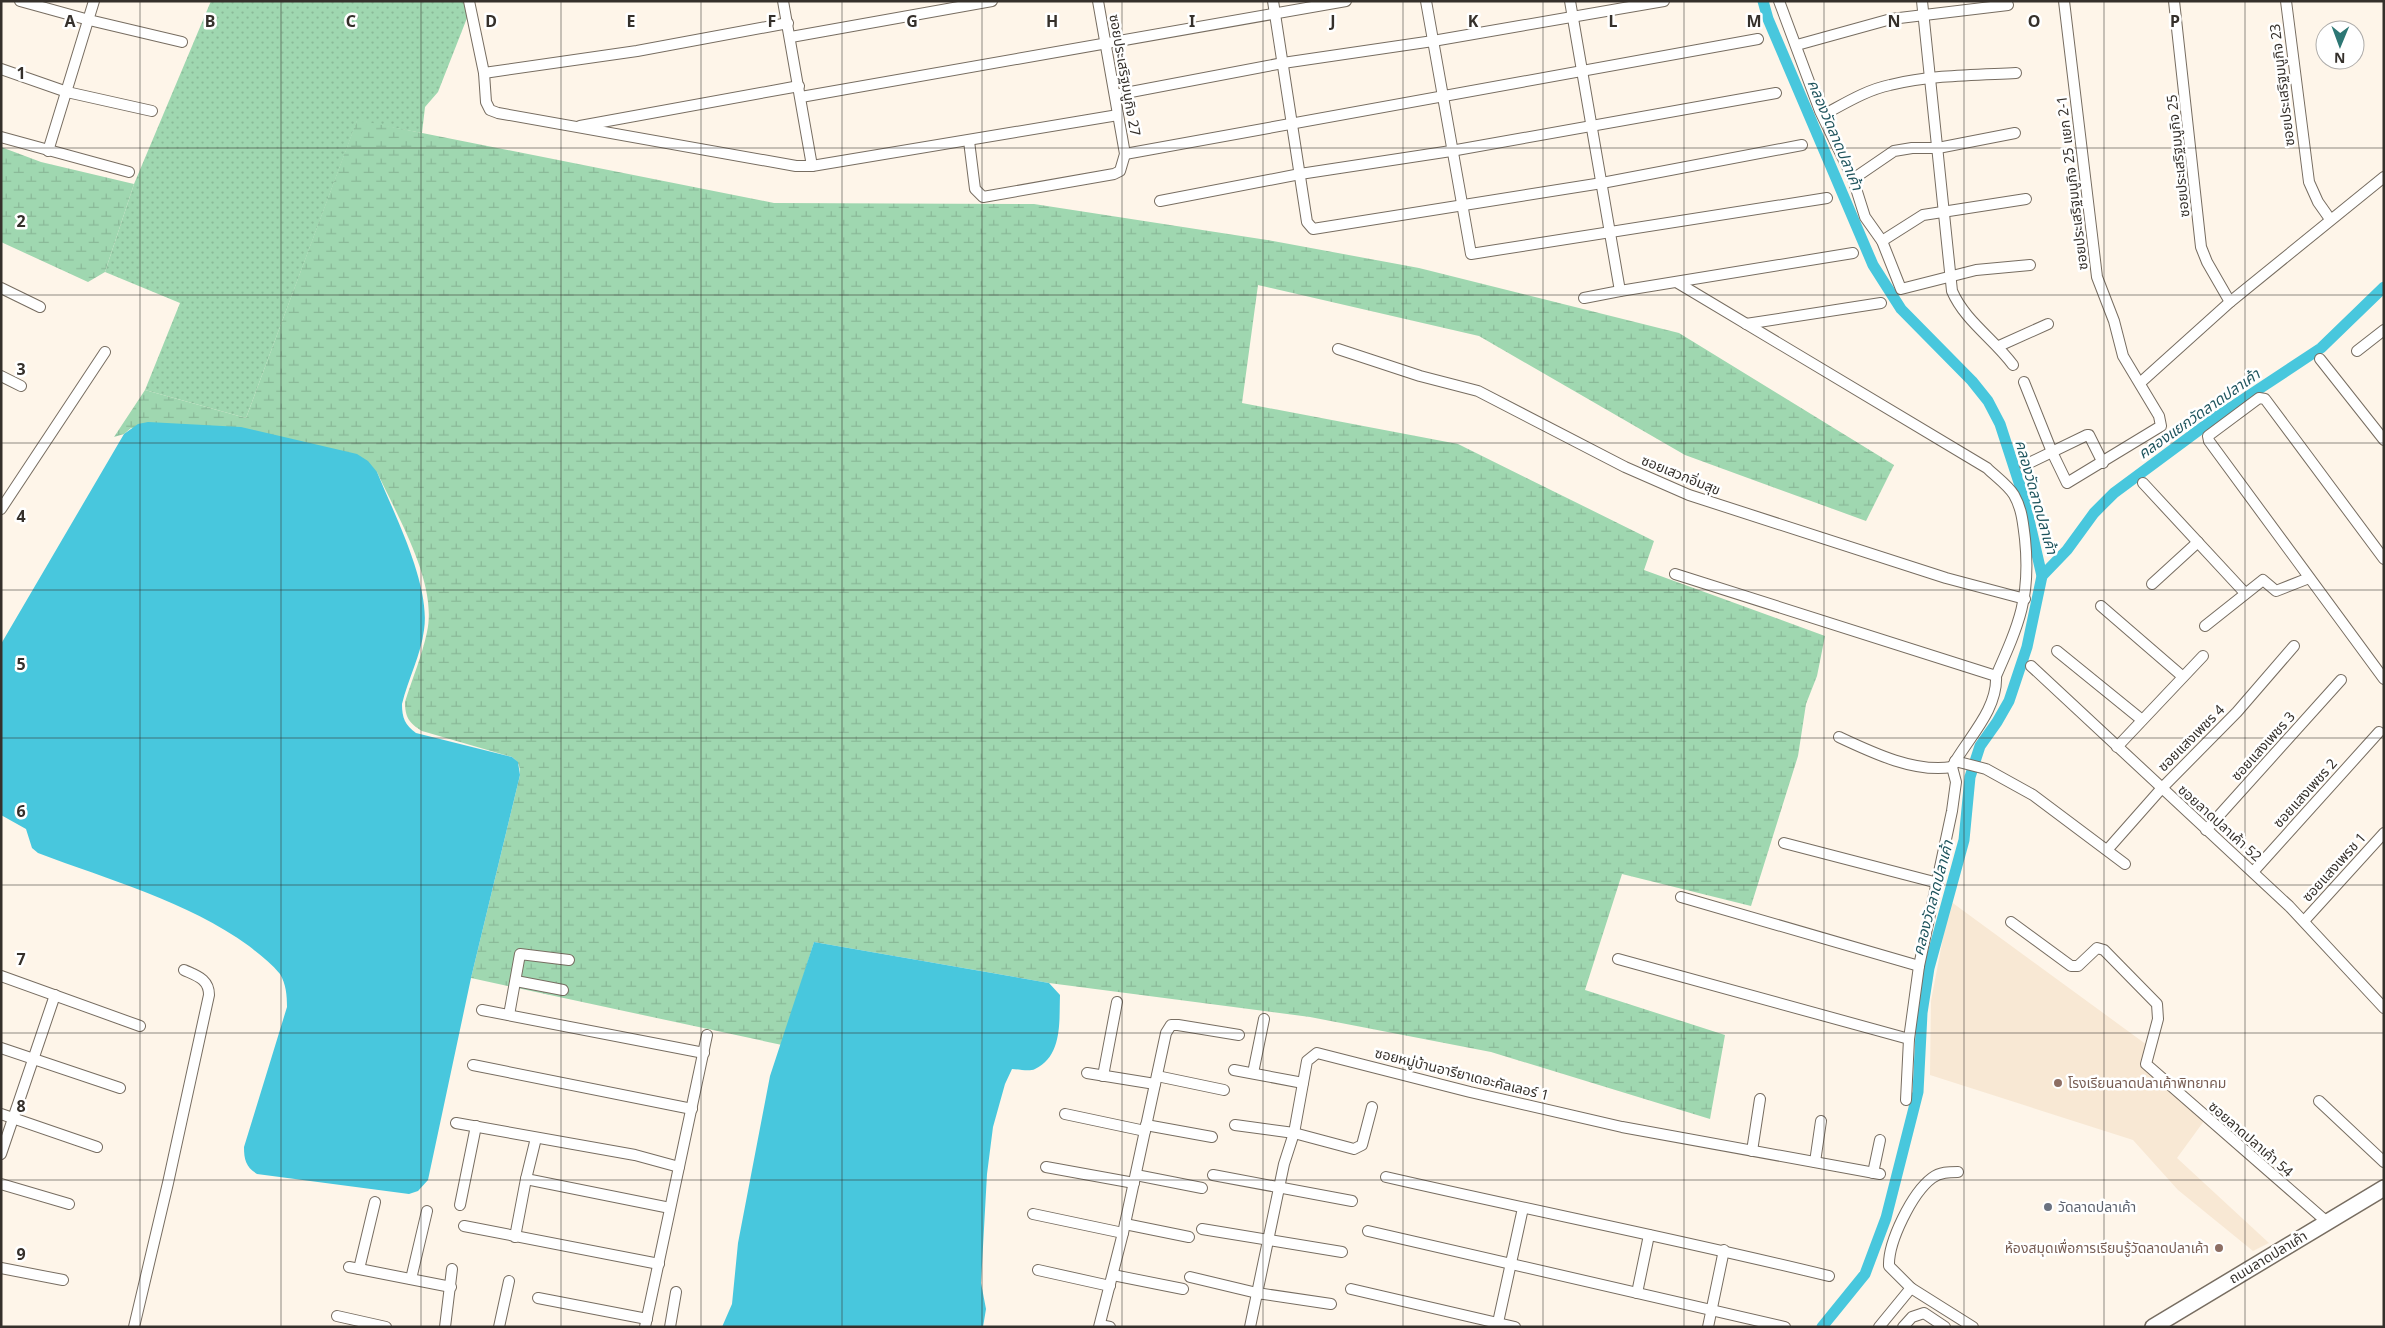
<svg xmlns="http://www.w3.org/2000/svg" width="2385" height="1328" font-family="'Noto Sans','Noto Sans Thai',sans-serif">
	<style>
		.built { fill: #f8e8d4 }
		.grass { fill: url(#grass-dots) }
		.wetland { fill: url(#wetland-marsh) }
		.water { fill: #48c7dd }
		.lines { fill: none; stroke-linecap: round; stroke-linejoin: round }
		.canal { stroke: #48c7dd; stroke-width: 11 }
		.street-casing { stroke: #776d61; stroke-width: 12 }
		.secondary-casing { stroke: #776d61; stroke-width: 18 }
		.street { stroke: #fff; stroke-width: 10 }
		.secondary { stroke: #fff; stroke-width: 15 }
		.grid { fill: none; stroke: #35302b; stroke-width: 1; stroke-opacity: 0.55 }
		.education-dot { fill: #8d6e63; stroke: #fff; stroke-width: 2 }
		.worship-dot { fill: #6b7280; stroke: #fff; stroke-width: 2 }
		.labels { text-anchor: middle; stroke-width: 5; stroke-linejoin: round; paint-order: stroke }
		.street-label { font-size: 14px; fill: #35302b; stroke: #fff }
		.education-label { font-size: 14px; fill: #785e54; stroke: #fff; text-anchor: start }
		.worship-label { font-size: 14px; fill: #5b616d; stroke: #fff; text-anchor: start }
		.water-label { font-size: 15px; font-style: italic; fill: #1e545d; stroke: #fff }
		.grid-label { font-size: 16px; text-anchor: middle; font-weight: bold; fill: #35302b; stroke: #fff; stroke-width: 5; stroke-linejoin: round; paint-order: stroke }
	</style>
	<defs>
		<pattern id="grass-dots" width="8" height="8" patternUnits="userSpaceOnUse" patternTransform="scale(1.25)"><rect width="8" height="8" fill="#9fd7b0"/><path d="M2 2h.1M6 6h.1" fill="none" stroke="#8ab998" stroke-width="1.8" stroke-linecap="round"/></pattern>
		<pattern id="wetland-marsh" width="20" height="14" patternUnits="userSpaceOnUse" patternTransform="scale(1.25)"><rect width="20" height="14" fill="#9fd7b0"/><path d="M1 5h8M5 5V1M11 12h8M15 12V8" fill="none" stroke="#8ab998"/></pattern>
	</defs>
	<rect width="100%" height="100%" fill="#fef5e9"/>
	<!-- built -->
	<polygon class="built" points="1950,901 2147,1045 2140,1065 2204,1121 2177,1158 2269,1243 2253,1251 2178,1190 2133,1140 1930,1075 1931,1001"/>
	<!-- grass -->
	<polygon class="grass" points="211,1 464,1 467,18 438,92 425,107 422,133 357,121 246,418 145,390 180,303 105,272 134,184"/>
	<!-- wetland -->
	<g class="wetland">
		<path d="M357 120 774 203 1034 204 1273 241 1419 268 1679 333 1894 465 1866 521 1685 455 1479 336 1258 285 1242 403 1458 444 1654 541 1644 570 1825 636 1817 676 1806 704 1798 756 1751 906 1622 874 1585 990 1725 1035 1710 1119 1491 1052 1310 1017 1049 983 814 942 782 1045 471 978 520 775C520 766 519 762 512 757L422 731C409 723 405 717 405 702 412 679 422 656 427 632 438 583 397 516 377 472L131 428 124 434 114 437 145 390 246 418Z"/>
		<polygon points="1,147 41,162 134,184 105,272 88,282 1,242"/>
	</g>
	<!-- water -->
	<g class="water">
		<path d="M148 422 241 427 357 454 368 461 377 472C394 514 431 585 424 630 421 655 408 679 402 704 402 718 405 725 416 733L512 757 518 762 520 775 471 978 428 1180 418 1191 409 1194 257 1174C246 1167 244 1160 244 1147L287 1007C287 995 286 984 280 974 271 963 260 955 249 946 187 901 109 880 38 853L32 848 26 829 1 815V644L124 434 138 424Z"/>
		<path d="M814 942 1049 983 1060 995C1059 1020 1063 1056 1035 1069 1029 1072 1019 1069 1012 1069L1005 1084 993 1127 987 1174 981 1283 986 1309 983 1327H722L732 1304 738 1243 770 1076Z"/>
	</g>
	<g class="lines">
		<!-- canal -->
		<g class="canal">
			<polyline points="1763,1 1768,19 1873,265 1901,309 1972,381 1988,401 2000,424 2024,498 2042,576 2027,647 2009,701 1997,722 1980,746 1970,777 1964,840 1929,968 1922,1013 1918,1092 1886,1218 1865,1274 1822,1327"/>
			<polyline points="2042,576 2067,550 2094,513 2114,493 2218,416 2321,348 2384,287"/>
		</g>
		<defs>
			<g id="street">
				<polyline points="20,1 89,20 182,42"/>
				<polyline points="469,1 484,73 486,102 490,110 498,113 796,166 812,166 1118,115"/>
				<polyline points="783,1 812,166"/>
				<polyline points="1273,1 1307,222 1313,229 1602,183 1802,145"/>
				<polyline points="1426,1 1471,254 1827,198"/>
				<polyline points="1570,1 1620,291 1853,253"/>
				<polyline points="1779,1 1820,111 1853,179 1865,217 1882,241 1901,289 1976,270 2030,265"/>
				<path d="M1922 1 1952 291C1965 321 1994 339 2013 365"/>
				<polyline points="2174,1 2201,247 2207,262 2230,302"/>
				<polyline points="2286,1 2309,182 2318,202 2330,219"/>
				<polyline points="791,37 992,1"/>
				<polyline points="1797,45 1891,19 2008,5"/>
				<polyline points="1,69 67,92 152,111"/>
				<polyline points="484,73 637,51 788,23"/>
				<polyline points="1115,95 1283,63 1433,41 1664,1"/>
				<polyline points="801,97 1346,1"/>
				<path d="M1823 115C1844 104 1866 90 1890 85 1931 75 1974 75 2016 73"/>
				<polyline points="580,126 799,86"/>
				<polyline points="1,137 129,172"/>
				<polyline points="969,141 975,189 983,197 1114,174 1120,171 1125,154 1098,1"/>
				<polyline points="48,151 94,1"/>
				<polyline points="1125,154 1758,39"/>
				<polyline points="1853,179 1894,151 1912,148 1938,148 2015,133"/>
				<polyline points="1160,201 1300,174 1451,151 1776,93"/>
				<polyline points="1882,241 1923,215 2026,199"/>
				<path d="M1678 283 1987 468C1995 476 2008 485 2014 495 2022 509 2023 523 2025 539 2031 597 2019 624 1996 676 1998 710 1967 739 1952 767L1956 782 1952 811 1919 966 1909 1039 1906 1100"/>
				<polyline points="1,288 40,307"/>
				<polyline points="1584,298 1620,291"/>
				<polyline points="1746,324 1881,303"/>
				<polyline points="1999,346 2048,324"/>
				<polyline points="1338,349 1420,376 1478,391 1625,467 1689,495 1946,578 2025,599"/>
				<polyline points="2357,351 2384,330"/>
				<polyline points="2320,359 2384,440"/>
				<polyline points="1,376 21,386"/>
				<polyline points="2024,382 2052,452 2067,483 2161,426 2159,416 2123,356 2114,321 2097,277 2064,1"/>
				<polyline points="2140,383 2230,302 2384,177"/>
				<polyline points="2025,465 2087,435 2089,435 2103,463"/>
				<polyline points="2143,483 2245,593"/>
				<polyline points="1,509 105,352"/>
				<polyline points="2384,559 2265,399 2259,398 2208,436 2209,441 2384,679"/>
				<polyline points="1675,574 1996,676"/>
				<polyline points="2152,584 2198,542"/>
				<polyline points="2101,606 2182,676"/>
				<polyline points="2205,626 2263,580 2276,591 2309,578"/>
				<polyline points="2057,651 2142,720"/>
				<polyline points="2031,666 2289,906 2384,1008"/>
				<path d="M1839 737C1873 753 1915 773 1952 767"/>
				<polyline points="2117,747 2203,656"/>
				<polyline points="1955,761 1986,769 2033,795 2125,864"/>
				<polyline points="2206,830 2341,680"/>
				<polyline points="1784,843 1938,883"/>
				<polyline points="2108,849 2161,789 2237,712 2294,646"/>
				<polyline points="2253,872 2379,732"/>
				<polyline points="1681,897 1919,966"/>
				<polyline points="2304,921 2384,833"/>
				<polyline points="2011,922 2071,966 2078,966 2097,948 2104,950 2157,1004 2158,1019 2146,1064 2327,1222"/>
				<polyline points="1618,959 1909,1039"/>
				<polyline points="1,976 140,1026"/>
				<polyline points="516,981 563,990"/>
				<polyline points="482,1010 704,1053"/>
				<polyline points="509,1015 520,954 569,960"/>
				<polyline points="1,1048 120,1088"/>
				<polyline points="473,1065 692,1109"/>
				<polyline points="1234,1070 1303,1083"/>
				<polyline points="1087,1073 1155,1084"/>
				<polyline points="1253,1073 1264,1019"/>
				<polyline points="1103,1076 1117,1002"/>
				<polyline points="1157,1076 1224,1090"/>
				<polyline points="2319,1101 2384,1162"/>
				<polyline points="1,1114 97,1147"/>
				<polyline points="1065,1114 1145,1131"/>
				<polyline points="456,1123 635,1155 679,1167"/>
				<polyline points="1146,1125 1212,1137"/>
				<polyline points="1235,1125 1294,1133 1354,1149 1362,1145 1372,1107"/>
				<polyline points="1752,1151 1760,1099"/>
				<polyline points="1,1154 55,995"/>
				<polyline points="1815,1162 1821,1121"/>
				<polyline points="1046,1167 1134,1183"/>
				<path d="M1958 1172C1949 1172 1940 1172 1932 1178 1912 1193 1888 1242 1889 1266L1911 1288 1973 1327"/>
				<polyline points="1873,1173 1880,1140"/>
				<polyline points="1136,1175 1202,1188"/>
				<polyline points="1213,1175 1352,1201"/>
				<path d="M1386 1177C1534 1211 1682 1240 1829 1276"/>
				<polyline points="526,1179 670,1208"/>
				<polyline points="1,1184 69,1204"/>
				<polyline points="460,1205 476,1126"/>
				<polyline points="1033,1214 1123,1233"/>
				<polyline points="1125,1224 1189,1237"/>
				<polyline points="464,1226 659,1264"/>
				<polyline points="1202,1229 1342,1252"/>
				<polyline points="1368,1231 1785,1327"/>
				<polyline points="515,1237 526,1179 536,1138"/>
				<polyline points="349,1267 451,1287"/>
				<polyline points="1,1268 63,1280"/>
				<polyline points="359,1269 375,1202"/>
				<polyline points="1038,1270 1110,1286"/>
				<polyline points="1113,1275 1183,1289"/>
				<polyline points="1190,1277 1257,1293 1331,1304"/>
				<polyline points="411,1279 427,1211"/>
				<polyline points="1351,1289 1515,1327"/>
				<polyline points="1637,1293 1649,1235"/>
				<polyline points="538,1298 647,1319"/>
				<polyline points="337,1316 386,1327"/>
				<polyline points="1100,1325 1110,1327"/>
				<path d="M134 1327 168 1183 209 995C209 979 197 976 184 970"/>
				<polyline points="445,1327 452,1269"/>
				<polyline points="499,1327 509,1281"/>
				<polyline points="645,1327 707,1035"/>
				<polyline points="670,1327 676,1292"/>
				<polyline points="1099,1327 1123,1233 1166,1033 1171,1025 1178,1025 1239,1035"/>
				<polyline points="1250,1327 1284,1164 1294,1133 1307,1061 1317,1053 1470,1092 1622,1127 1880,1174"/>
				<polyline points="1497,1327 1523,1208"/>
				<polyline points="1708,1327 1724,1250"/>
				<polyline points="1879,1327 1911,1288"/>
				<polyline points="1903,1327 1912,1317 1924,1313 1945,1327"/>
			</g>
			<polyline id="secondary" points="2153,1327 2384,1188"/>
		</defs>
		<!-- street casing -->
		<use href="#street" class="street-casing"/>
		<!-- secondary casing -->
		<use href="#secondary" class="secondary-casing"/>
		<!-- street -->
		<use href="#street" class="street"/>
		<!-- secondary -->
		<use href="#secondary" class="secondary"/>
	</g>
	<!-- grid -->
	<path class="grid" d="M140 1V1327M281 1V1327M421 1V1327M561 1V1327M701 1V1327M842 1V1327M982 1V1327M1122 1V1327M1263 1V1327M1403 1V1327M1543 1V1327M1684 1V1327M1824 1V1327M1964 1V1327M2104 1V1327M2245 1V1327M1 148H2384M1 295H2384M1 443H2384M1 590H2384M1 738H2384M1 885H2384M1 1033H2384M1 1180H2384"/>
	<!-- markers -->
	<g class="education-dot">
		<circle cx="2058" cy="1083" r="5"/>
		<circle cx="2219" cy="1248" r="5"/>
	</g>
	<circle class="worship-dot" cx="2048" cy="1207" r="5"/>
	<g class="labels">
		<!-- street labels -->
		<g class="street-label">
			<text transform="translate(1125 75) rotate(80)" y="5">ซอยประเสริฐมนูกิจ 27</text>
			<text transform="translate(2282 85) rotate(-97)" y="5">ซอยประเสริฐมนูกิจ 23</text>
			<text transform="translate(2178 156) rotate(-96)" y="5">ซอยประเสริฐมนูกิจ 25</text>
			<text transform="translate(2072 183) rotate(-97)" y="5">ซอยประเสริฐมนูกิจ 25 แยก 2-1</text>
			<text transform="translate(1681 475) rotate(22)" y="5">ซอยเสวกอิ่มสุข</text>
			<text transform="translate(2191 738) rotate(-45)" y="5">ซอยแสงเพชร 4</text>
			<text transform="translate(2263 746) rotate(-48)" y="5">ซอยแสงเพชร 3</text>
			<text transform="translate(2305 793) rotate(-48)" y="5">ซอยแสงเพชร 2</text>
			<text transform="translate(2220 823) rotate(42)" y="5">ซอยลาดปลาเค้า 52</text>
			<text transform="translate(2334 867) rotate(-48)" y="5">ซอยแสงเพรช 1</text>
			<text transform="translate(1462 1074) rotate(14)" y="5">ซอยหมู่บ้านอารียาเดอะคัลเลอร์ 1</text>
			<text transform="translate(2251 1139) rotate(41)" y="5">ซอยลาดปลาเค้า 54</text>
			<text transform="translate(2268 1257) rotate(-31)" y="5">ถนนลาดปลาเค้า</text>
		</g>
		<!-- education labels -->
		<g class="education-label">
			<text x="2068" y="1088">โรงเรียนลาดปลาเค้าพิทยาคม</text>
			<text x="2209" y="1253" text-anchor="end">ห้องสมุดเพื่อการเรียนรู้วัดลาดปลาเค้า</text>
		</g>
		<!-- worship labels -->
		<g class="worship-label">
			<text x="2058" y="1212">วัดลาดปลาเค้า</text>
		</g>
		<!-- water labels -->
		<g class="water-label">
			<text transform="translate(1835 135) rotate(67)" y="5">คลองวัดลาดปลาเค้า</text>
			<text transform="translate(2199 414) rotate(-35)" y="5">คลองแยกวัดลาดปลาเค้า</text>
			<text transform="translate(2036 497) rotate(74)" y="5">คลองวัดลาดปลาเค้า</text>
			<text transform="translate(1933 898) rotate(-75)" y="5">คลองวัดลาดปลาเค้า</text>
		</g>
	</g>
	<g class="grid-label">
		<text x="70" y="27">A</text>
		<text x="210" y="27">B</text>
		<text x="351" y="27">C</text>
		<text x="491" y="27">D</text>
		<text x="631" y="27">E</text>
		<text x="772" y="27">F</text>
		<text x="912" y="27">G</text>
		<text x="1052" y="27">H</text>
		<text x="1192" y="27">I</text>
		<text x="1333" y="27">J</text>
		<text x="1473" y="27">K</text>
		<text x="1613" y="27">L</text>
		<text x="1754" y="27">M</text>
		<text x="1894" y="27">N</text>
		<text x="2034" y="27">O</text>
		<text x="2175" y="27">P</text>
		<text x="21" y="79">1</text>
		<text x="21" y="227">2</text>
		<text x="21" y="375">3</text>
		<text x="21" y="522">4</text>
		<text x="21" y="670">5</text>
		<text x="21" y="817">6</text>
		<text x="21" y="965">7</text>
		<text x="21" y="1112">8</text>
		<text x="21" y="1260">9</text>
	</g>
	<!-- border -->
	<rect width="2385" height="1328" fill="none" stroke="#35302b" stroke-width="5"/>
	<!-- north arrow -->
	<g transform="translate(2340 45) rotate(181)"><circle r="24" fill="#ffffff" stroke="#aeacaa"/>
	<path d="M0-4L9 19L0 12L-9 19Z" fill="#2d7774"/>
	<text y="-8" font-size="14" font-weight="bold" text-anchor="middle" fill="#35302b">N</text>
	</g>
</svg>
